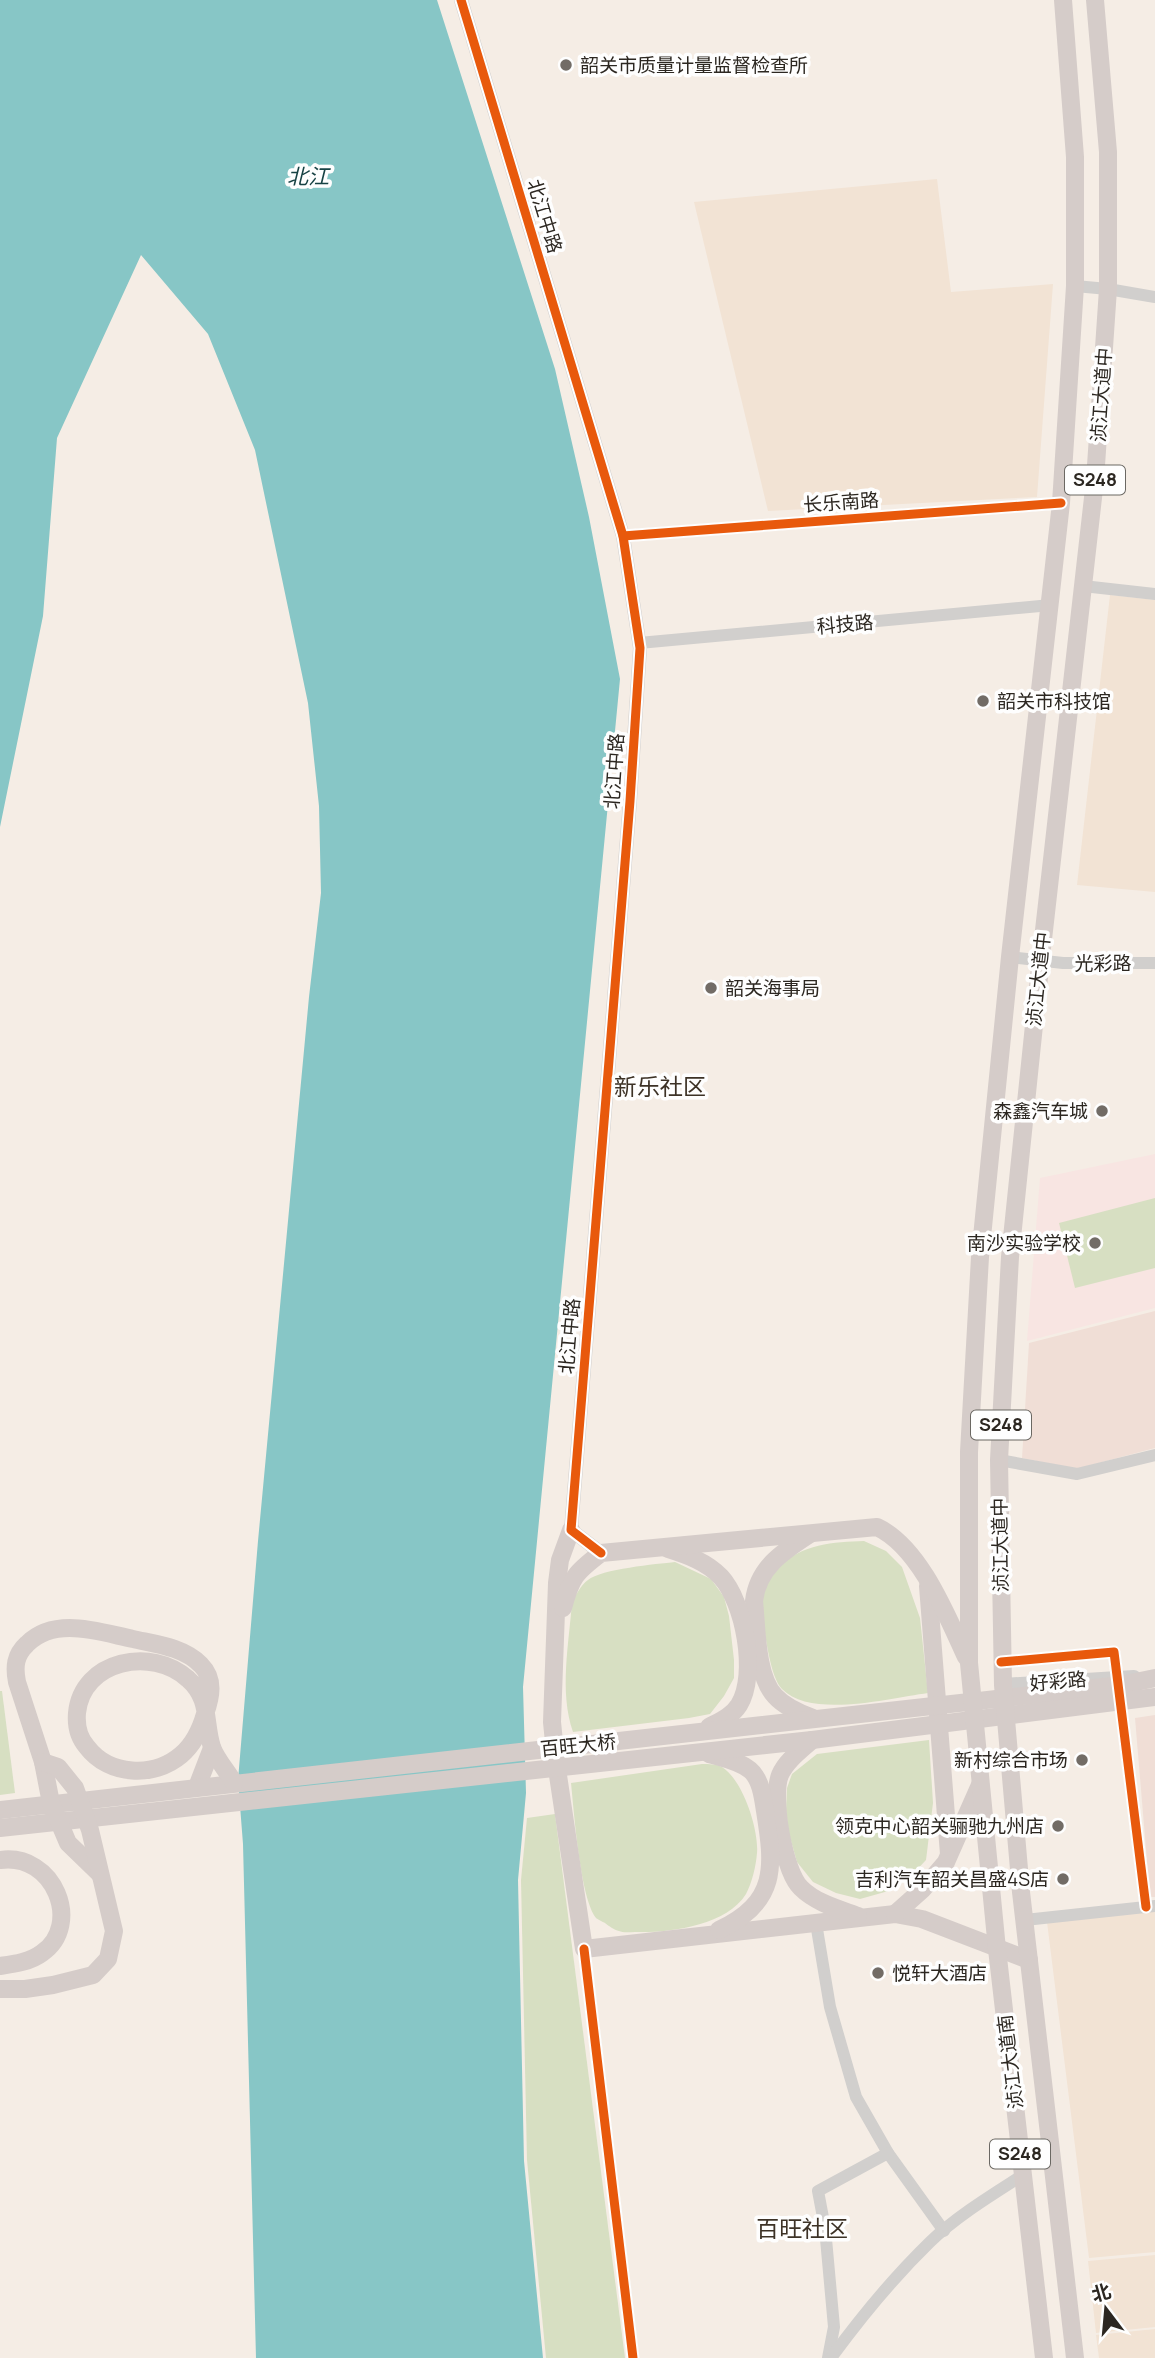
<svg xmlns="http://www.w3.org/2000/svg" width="1155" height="2358" font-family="Manrope,'Noto Sans SC',sans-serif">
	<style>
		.built { fill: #f2e3d4 }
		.industrial { fill: #f0ded6 }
		.education { fill: #f8e5e2 }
		.green { fill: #d7dfc2 }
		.water { fill: #87c6c6 }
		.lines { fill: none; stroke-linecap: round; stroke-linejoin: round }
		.minor { stroke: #d1cfcd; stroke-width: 12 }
		.tertiary { stroke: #d1cfcd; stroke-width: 14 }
		.primary { stroke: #d5ccc9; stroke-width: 18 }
		.cycleway-casing { stroke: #fefefe; stroke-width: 13 }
		.cycleway { stroke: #e8590c; stroke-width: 9 }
		.poi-dot { fill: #726c66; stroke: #fefefe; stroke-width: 2.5 }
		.labels { text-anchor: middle; stroke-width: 7; stroke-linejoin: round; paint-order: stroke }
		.shield { fill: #fefefe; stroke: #6b6863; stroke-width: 2 }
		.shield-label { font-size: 18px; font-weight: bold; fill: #2c2721 }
		.poi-label { font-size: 19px; fill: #2c2721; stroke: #fefefe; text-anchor: end }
		.street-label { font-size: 19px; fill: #2c2721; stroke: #fefefe }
		.water-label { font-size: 21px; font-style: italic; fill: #174244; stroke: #fefefe }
		.quarter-label { font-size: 23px; fill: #3d3226; stroke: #fefefe }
	</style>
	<rect width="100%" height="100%" fill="#f5ede5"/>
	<!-- built -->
	<g class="built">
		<polygon points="937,179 951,292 1053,284 1037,497 768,511 694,202"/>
		<polygon points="1110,595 1155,600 1155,892 1077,885"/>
		<polygon points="1155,1911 1155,2252 1089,2258 1047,1922"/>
		<polygon points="1155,2255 1155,2327 1096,2333 1088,2261"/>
		<polygon points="1155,2329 1155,2358 1099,2358 1096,2335"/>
	</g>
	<!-- industrial -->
	<g class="industrial">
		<polygon points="1155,1311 1155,1448 1076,1469 1022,1458 1029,1343"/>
		<polygon points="1155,1715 1155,1897 1150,1897 1135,1718"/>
	</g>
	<!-- education -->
	<polygon class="education" points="1155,1154 1155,1308 1027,1341 1040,1178"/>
	<!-- green -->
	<g class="green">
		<polygon points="1155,1198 1155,1268 1075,1288 1059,1223"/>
		<path d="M864 1541 886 1551 902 1567 920 1618 928 1693C891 1698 811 1719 782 1689 768 1675 763 1616 760 1596 766 1586 772 1575 779 1567 801 1544 834 1542 864 1541Z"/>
		<path d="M675 1562 711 1579 724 1597 729 1616 734 1660V1678L724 1696 710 1714 689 1718 573 1732C559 1691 569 1644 572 1602 576 1595 581 1585 588 1580 601 1569 657 1564 675 1562Z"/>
		<polygon points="0,1691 2,1691 15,1793 0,1795"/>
		<polygon points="929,1740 933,1803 926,1860 912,1875 892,1890 860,1899 836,1893 813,1882 797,1862 789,1834 786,1810 787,1788 792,1774 817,1754"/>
		<path d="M702 1764C709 1764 716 1764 722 1767 743 1780 759 1830 757 1853 756 1866 752 1883 746 1894 726 1926 669 1933 635 1932 630 1932 623 1933 619 1931 614 1930 609 1926 605 1923 603 1922 597 1919 596 1918 580 1897 574 1811 571 1783Z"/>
		<polygon points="555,1814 625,2358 546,2358 527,2160 521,1880 527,1818"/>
	</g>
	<!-- water -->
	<polygon class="water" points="0,0 437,0 555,369 589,517 620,679 523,1687 526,1793 518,1880 524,2161 543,2358 256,2358 243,1844 238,1780 258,1541 309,997 321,893 319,806 308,703 255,450 208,334 141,255 57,438 43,616 0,827"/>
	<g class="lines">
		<!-- minor -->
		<g class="minor">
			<polyline points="1075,286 1108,289 1155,297"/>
			<polyline points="623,536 1061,503"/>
			<polyline points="1083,586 1155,594"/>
			<polyline points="639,643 1051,605"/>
			<polyline points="1010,957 1063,963 1155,963"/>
			<polyline points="999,1460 1077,1474 1155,1455"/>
			<polyline points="1001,1662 1114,1652 1146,1907"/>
			<polyline points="1025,1920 1155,1906"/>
			<polyline points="816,1923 830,2007 856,2097 888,2153 944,2231"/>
			<polyline points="584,1949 633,2358"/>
			<polyline points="828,2358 834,2327 825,2228 818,2191 888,2153"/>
			<path d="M831 2358C861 2317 894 2277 930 2242 957 2216 992 2195 1023 2175"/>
		</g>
		<!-- tertiary -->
		<g class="tertiary">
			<polyline points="461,0 623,536 640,648 630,801 571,1530 601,1553"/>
			<polyline points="1003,1685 1134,1677"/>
		</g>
		<!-- primary -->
		<g class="primary">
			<polyline points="571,1530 560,1560 557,1583 552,1722 556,1762 584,1949 895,1914 922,1919 1029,1960"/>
			<path d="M810 1534C784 1551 758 1567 754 1601 757 1628 756 1676 775 1696 785 1707 799 1713 813 1718"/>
			<path d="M668 1549C687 1555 707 1562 721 1577 744 1602 758 1674 739 1705 732 1716 720 1721 709 1727"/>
			<polyline points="928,1586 949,1854"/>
			<path d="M563 1608C571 1577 576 1572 601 1553L877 1527C920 1547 947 1616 966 1657"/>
			<path d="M812 1740C801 1750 786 1761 780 1775 771 1797 784 1872 801 1888 816 1903 839 1909 858 1916"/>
			<path d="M709 1754C723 1758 739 1761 750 1770 761 1779 763 1798 765 1811 774 1867 778 1902 719 1930"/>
			<polyline points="197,1787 212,1748"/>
			<polyline points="0,1810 1121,1685 1155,1678"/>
			<polyline points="0,1828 812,1740 1155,1697"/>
			<path d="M0 1860C54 1852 83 1925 42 1953 30 1962 14 1964 0 1966"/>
			<path d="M100 1874 68 1843 51 1803 43 1762 17 1682C14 1667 15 1655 27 1644 55 1616 99 1632 133 1639 155 1644 184 1647 201 1665 215 1679 211 1697 205 1714 201 1728 193 1745 181 1755 154 1778 109 1776 87 1747 79 1738 76 1725 77 1713 82 1660 152 1646 188 1679 211 1699 204 1723 212 1747 216 1759 228 1772 234 1783"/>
			<polyline points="895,1914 923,1889 946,1862 980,1785"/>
			<polyline points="0,1989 25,1989 53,1985 93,1975 108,1959 114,1931 90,1830 75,1788 58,1767 43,1762"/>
			<polyline points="1044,2358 997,1949 969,1663 969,1452 980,1257 1010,957 1061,503 1075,286 1075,157 1063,0"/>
			<polyline points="1075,2358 1021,1892 1003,1685 999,1460 1010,1257 1042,948 1095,480 1108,289 1108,152 1095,0"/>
		</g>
		<defs>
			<g id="cycleway">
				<polyline points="461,0 623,536 640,648 630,801 571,1530 601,1553"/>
				<polyline points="623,536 1061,503"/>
				<polyline points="1001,1662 1114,1652 1146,1907"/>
				<polyline points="584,1949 633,2358"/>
			</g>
		</defs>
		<!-- cycleway casing -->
		<use href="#cycleway" class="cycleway-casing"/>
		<!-- cycleway -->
		<use href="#cycleway" class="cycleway"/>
	</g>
	<!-- markers -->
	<g class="poi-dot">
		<circle cx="566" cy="65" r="7"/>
		<circle cx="983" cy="701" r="7"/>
		<circle cx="711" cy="988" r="7"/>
		<circle cx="1102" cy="1111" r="7"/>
		<circle cx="1095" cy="1243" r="7"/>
		<circle cx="1082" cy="1760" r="7"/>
		<circle cx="1058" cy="1826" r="7"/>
		<circle cx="1063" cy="1879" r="7"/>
		<circle cx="878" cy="1973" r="7"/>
	</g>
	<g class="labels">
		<!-- shield labels -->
		<g class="shield">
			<rect x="1065" y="465.5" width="60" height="29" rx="5"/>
			<rect x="971" y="1410.5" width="60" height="29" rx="5"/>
			<rect x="990" y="2139.5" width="60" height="29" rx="5"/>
		</g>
		<g class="shield-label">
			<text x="1095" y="486">S248</text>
			<text x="1001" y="1431">S248</text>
			<text x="1020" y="2160">S248</text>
		</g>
		<!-- poi labels -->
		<g class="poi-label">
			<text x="580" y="72" text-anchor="start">韶关市质量计量监督检查所</text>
			<text x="997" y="708" text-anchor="start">韶关市科技馆</text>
			<text x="725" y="995" text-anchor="start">韶关海事局</text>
			<text x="1088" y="1118">森鑫汽车城</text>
			<text x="1081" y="1250">南沙实验学校</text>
			<text x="1068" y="1767">新村综合市场</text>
			<text x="1044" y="1833">领克中心韶关骊驰九州店</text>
			<text x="1049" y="1886">吉利汽车韶关昌盛4S店</text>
			<text x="892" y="1980" text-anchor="start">悦轩大酒店</text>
		</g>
		<!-- street labels -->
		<g class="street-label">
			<text transform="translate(545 216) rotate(73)" y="7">北江中路</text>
			<text transform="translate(1101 395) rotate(-86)" y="7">浈江大道中</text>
			<text transform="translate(841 502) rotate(-4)" y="7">长乐南路</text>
			<text transform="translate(845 624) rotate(-5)" y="7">科技路</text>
			<text transform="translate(614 771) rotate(-86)" y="7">北江中路</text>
			<text x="1103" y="970">光彩路</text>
			<text transform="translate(1038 979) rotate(-84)" y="7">浈江大道中</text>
			<text transform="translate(569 1336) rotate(-85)" y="7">北江中路</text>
			<text transform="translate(1000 1545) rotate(-91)" y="7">浈江大道中</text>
			<text transform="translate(1058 1681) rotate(-5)" y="7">好彩路</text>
			<text transform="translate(578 1745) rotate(-6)" y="7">百旺大桥</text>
			<text transform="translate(1010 2062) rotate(-97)" y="7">浈江大道南</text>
		</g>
		<!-- water labels -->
		<g class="water-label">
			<text x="308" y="184">北江</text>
		</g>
		<!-- quarter labels -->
		<g class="quarter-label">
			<text x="660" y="1095">新乐社区</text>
			<text x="802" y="2237">百旺社区</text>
		</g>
	</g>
	<!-- north arrow -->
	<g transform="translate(1106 2309) rotate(344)" stroke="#fefefe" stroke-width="5" paint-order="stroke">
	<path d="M0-5L12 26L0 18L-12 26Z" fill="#2c2721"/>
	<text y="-10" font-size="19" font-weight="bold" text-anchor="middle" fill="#2c2721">北</text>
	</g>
</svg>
